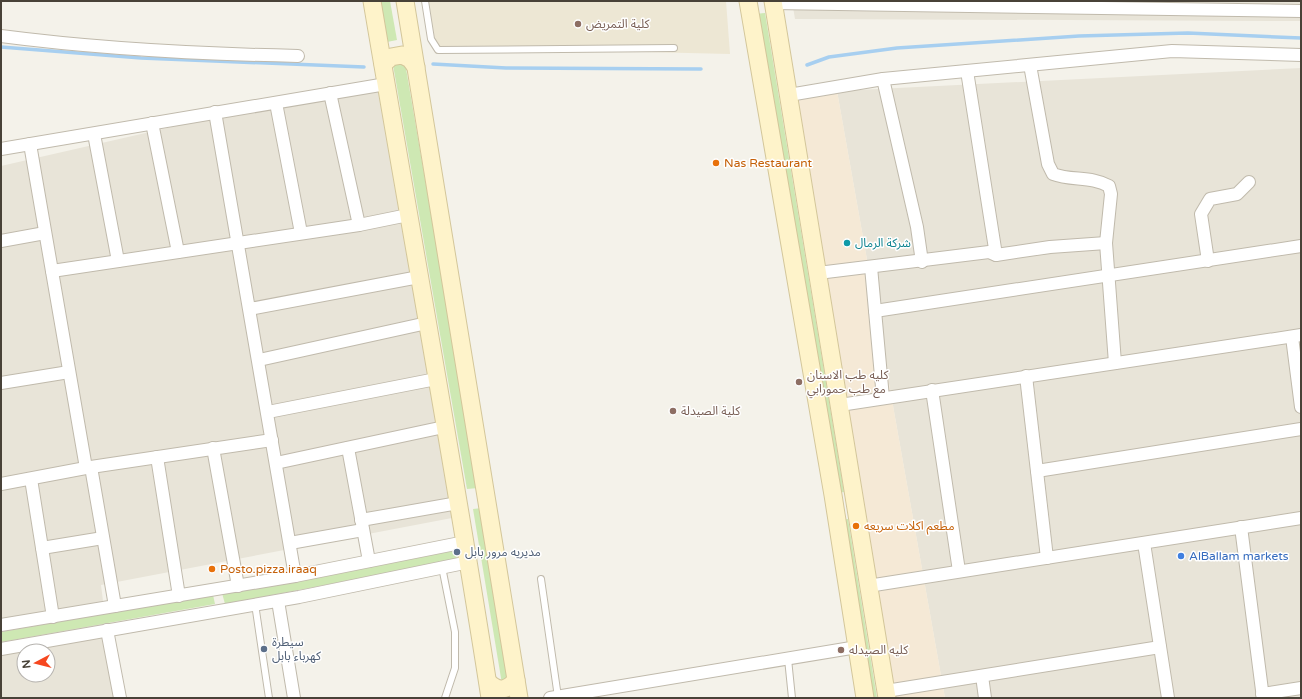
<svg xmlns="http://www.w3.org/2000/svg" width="1302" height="699" font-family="'Varela Round','Noto Sans Arabic',sans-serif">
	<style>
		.residential { fill: #e8e4d8; fill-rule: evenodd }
		.commercial { fill: #f5e9d6 }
		.education { fill: #ede7d4 }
		.green { fill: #cee8b3 }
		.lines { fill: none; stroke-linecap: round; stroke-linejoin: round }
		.stream { stroke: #a7cff0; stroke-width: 3.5 }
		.lane-casing { stroke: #c0baac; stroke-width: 8 }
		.street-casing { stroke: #c0baac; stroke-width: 14 }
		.secondary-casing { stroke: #d3c69a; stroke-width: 19 }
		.lane { stroke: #fff; stroke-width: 6 }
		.street { stroke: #fff; stroke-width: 12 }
		.secondary { stroke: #fef3ca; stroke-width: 17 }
		.education-dot { fill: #8d6e63; stroke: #fff; stroke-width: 1.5 }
		.food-dot { fill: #e8710a; stroke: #fff; stroke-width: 1.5 }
		.culture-dot { fill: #0f9aa8; stroke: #fff; stroke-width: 1.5 }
		.service-dot { fill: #5c6f8a; stroke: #fff; stroke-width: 1.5 }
		.shop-dot { fill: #3f7fe0; stroke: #fff; stroke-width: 1.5 }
		.labels { text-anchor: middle; stroke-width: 3; stroke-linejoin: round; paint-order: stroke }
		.education-label { font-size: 12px; fill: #785e54; stroke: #fff; text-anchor: start }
		.food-label { font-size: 12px; fill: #c56008; stroke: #fff; text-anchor: start }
		.culture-label { font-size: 12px; fill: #0d838f; stroke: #fff; text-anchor: start }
		.service-label { font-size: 12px; fill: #4e5e75; stroke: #fff; text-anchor: start }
		.shop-label { font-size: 12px; fill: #366cbe; stroke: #fff; text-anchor: start }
	</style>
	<rect width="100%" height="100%" fill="#f4f2ea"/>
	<!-- residential -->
	<g class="residential">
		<polygon points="792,1 1301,1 1301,21 795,19"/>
		<polygon points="1301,68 1301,698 945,698 837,91"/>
		<path d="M378 80 452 518 101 585 115 698H1V166ZM24 651H48V675H24Z"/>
	</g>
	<!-- commercial -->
	<polygon class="commercial" points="837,91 945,698 893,698 794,100"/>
	<!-- education -->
	<polygon class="education" points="424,1 726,1 730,54 432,47"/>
	<!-- green -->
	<g class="green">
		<polygon points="380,1 390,1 397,40 387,42"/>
		<polygon points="765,13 844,492 836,493 756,14"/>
		<polygon points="404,57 478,488 467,489 392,59"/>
		<polygon points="482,508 511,683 502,684 473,509"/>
		<polygon points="848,519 877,698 869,698 840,520"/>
		<polygon points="456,549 457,560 225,604 222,593"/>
		<polygon points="213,595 215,604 1,642 1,632"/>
	</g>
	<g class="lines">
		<!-- stream -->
		<g class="stream">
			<polyline points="1,47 141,58 364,67"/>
			<polyline points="433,64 506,68 701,69"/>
			<polyline points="807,65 829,57 897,48 1079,36 1188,33 1301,38"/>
		</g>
		<defs>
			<g id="lane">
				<polyline points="425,1 431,39 438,50 674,48"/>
				<polyline points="442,567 455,632 455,668 445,698"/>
				<polyline points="541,579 558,697"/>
				<polyline points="255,604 269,698"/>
				<polyline points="788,659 792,698"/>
			</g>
			<g id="street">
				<polyline points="773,3 1301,11"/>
				<path d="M1 36C100 49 199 54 298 56"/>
				<path d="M1030 65 1048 164 1053 174C1071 181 1092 176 1109 186L1111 194 1106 243 1115 363"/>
				<polyline points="967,71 996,255"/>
				<polyline points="883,79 917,227 922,262"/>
				<polyline points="330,93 359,225"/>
				<polyline points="789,95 883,79 1172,51 1301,55"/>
				<polyline points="276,103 301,233"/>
				<polyline points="215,112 295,576"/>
				<polyline points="152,123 178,252"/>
				<polyline points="94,134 118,261"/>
				<polyline points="30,144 86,468"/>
				<polyline points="1,149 386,84"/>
				<polyline points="1,241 45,233"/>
				<polyline points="1208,261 1201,214 1210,199 1237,194 1249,182"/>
				<polyline points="871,267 883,398"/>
				<polyline points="52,271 359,225 408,215"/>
				<polyline points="818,273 989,252 996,255 1050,247 1106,243"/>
				<polyline points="250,309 419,277"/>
				<polyline points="875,311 1301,246"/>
				<polyline points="1292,337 1301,407"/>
				<polyline points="259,360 427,323"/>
				<polyline points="1026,376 1047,558"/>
				<polyline points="1,383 69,372"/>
				<polyline points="932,390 959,571"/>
				<polyline points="840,405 1301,335"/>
				<polyline points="268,412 436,379"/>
				<polyline points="213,448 238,586"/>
				<polyline points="348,448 369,561"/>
				<polyline points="157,457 179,596"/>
				<polyline points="276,463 444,427"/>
				<polyline points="91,467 115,606"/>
				<polyline points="1037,471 1301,429"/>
				<polyline points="31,479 53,617"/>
				<polyline points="1,484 91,467 272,440"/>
				<polyline points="361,520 458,503"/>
				<polyline points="1241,527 1263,698"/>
				<polyline points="290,543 363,530"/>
				<polyline points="1144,543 1168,698"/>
				<polyline points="42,548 103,538"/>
				<polyline points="868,586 1301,518"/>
				<polyline points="278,601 294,698"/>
				<polyline points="1,625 295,576 465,542"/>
				<polyline points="107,630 120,698"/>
				<polyline points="1,649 299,597 469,562"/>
				<polyline points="982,676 985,698"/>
				<polyline points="886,691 1160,647"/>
				<polyline points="1262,694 1301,688"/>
				<polyline points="550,698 857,647"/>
			</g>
			<g id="secondary">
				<path d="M372 1C411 233 454 465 490 698"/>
				<polyline points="405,1 519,698"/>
				<polyline points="748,1 833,495 865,698"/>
				<polyline points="773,1 887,698"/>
				<polyline points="383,64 391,57 402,55 410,59 416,67"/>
				<path d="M488 682C498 692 507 691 516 680"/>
			</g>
		</defs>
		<!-- lane casing -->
		<use href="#lane" class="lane-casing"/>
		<!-- street casing -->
		<use href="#street" class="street-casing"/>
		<!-- secondary casing -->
		<use href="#secondary" class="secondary-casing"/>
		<!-- lane -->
		<use href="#lane" class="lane"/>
		<!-- street -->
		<use href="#street" class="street"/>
		<!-- secondary -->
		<use href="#secondary" class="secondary"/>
	</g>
	<!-- markers -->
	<g class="education-dot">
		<circle cx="578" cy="24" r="4"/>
		<circle cx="799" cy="382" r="4"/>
		<circle cx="673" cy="411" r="4"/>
		<circle cx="841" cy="650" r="4"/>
	</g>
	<g class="food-dot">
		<circle cx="716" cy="163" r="4"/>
		<circle cx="856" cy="526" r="4"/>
		<circle cx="212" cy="569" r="4"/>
	</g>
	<circle class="culture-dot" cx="847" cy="243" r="4"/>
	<g class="service-dot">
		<circle cx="457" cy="552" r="4"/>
		<circle cx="264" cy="649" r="4"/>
	</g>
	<circle class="shop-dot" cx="1181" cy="556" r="4"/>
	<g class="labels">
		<!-- education labels -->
		<g class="education-label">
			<text x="586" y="28">كلية التمريض</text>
			<text x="807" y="379">كليه طب الاسنان<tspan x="807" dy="14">مع طب حمورابي</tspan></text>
			<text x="681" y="415">كلية الصيدلة</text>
			<text x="849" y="654">كليه الصيدله</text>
		</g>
		<!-- food labels -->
		<g class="food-label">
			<text x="724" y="167">Nas Restaurant</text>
			<text x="864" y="530">مطعم اكلات سريعه</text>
			<text x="220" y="573">Posto.pizza.iraaq</text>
		</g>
		<!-- culture labels -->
		<g class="culture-label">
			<text x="855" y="247">شركة الرمال</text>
		</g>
		<!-- service labels -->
		<g class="service-label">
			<text x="465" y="556">مديريه مرور بابل</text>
			<text x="272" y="646">سيطرة<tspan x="272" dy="14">كهرباء بابل</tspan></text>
		</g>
		<!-- shop labels -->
		<g class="shop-label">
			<text x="1189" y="560">AlBallam markets</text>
		</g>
	</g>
	<!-- border -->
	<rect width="1302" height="699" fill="none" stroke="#484238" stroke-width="4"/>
	<!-- north arrow -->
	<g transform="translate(36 663) rotate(263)"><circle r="19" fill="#ffffff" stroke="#b6b3af"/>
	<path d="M0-3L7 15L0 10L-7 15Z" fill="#f6471f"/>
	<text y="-6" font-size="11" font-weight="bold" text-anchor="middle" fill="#484238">N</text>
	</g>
</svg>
